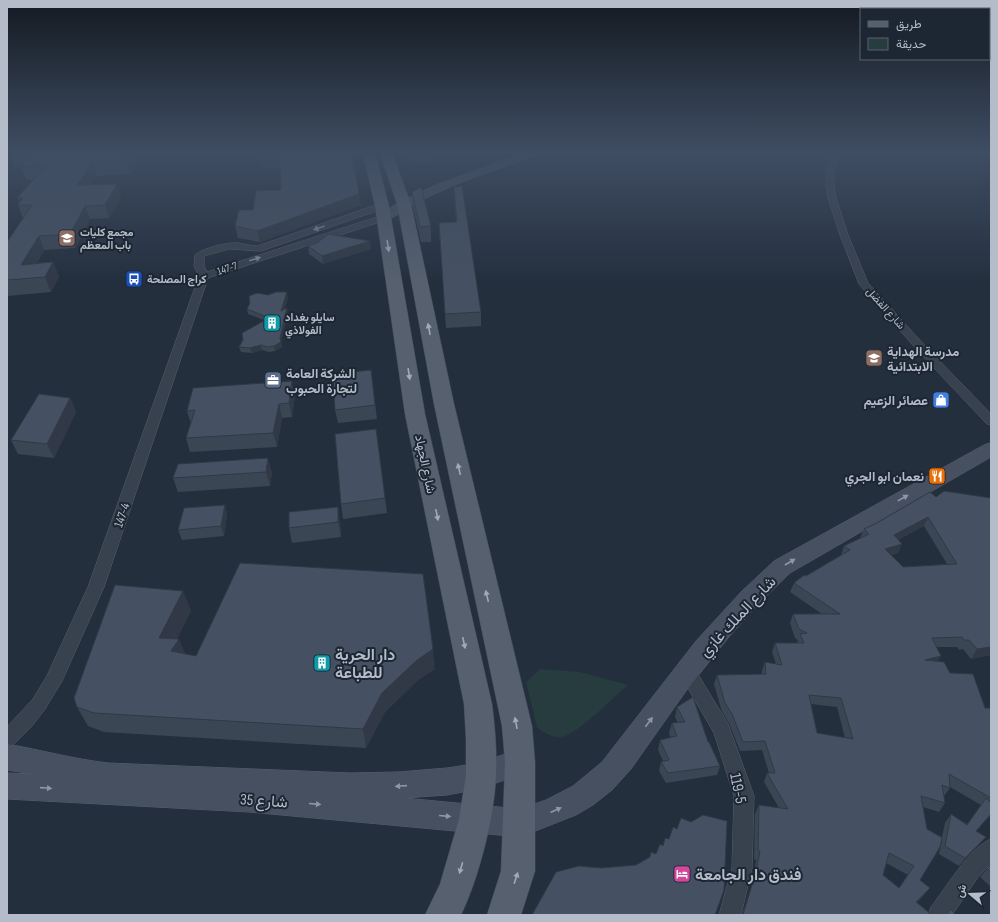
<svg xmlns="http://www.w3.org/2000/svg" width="998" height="922" font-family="'Sofia Sans Condensed',Vazirmatn,sans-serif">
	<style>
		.green { fill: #263c3f }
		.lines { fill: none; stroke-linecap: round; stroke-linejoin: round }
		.street-casing { stroke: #565f6c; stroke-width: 1 }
		.secondary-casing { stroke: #565f6c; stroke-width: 1 }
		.primary-casing { stroke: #414a57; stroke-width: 1 }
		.street { fill: #38414e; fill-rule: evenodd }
		.secondary { fill: #465061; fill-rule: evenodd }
		.primary { fill: #56606e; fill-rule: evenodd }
		.wall { fill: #3b4654; fill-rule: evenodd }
		.shaded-wall { fill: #303945 }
		.building { fill: #455162; stroke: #303945; fill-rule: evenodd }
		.oneway { fill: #7c8592 }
		.oneway2 { fill: #a1aab7 }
		.oneway3 { fill: #8e96a5 }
		.labels { text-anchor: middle; stroke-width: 4; stroke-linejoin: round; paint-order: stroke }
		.far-poi-label { font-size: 11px; font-weight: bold; fill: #b4bcc9; stroke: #1d2633; text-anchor: start }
		.far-street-label { font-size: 11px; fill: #b4bcc9; stroke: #1d2633 }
		.poi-label { font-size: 13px; font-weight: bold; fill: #b4bcc9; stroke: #1d2633; text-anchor: start }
		.street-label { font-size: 13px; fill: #b4bcc9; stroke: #1d2633 }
		.near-street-label { font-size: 16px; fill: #b4bcc9; stroke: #1d2633 }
		.near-poi-label { font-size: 16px; font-weight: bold; fill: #b4bcc9; stroke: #1d2633; text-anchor: start }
	</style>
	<rect width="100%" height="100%" fill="#242f3e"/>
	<!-- green -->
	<path class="green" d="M540 669 580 672 628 685C616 695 578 733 565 736 555 739 544 734 537 727L526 682Z"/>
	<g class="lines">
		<defs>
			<g id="street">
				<polygon points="829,153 837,153 837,164 834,168 834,188 837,201 848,235 868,283 927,348 991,414 991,425 987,424 919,352 859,284 840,235 829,201 826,188 826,168 829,164"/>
				<path d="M379 204H385L386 206 385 208 261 251 229 249 204 256V266L207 272 380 216H386L387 218 386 220 208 278 104 587 62 681 45 709 32 726 13 745 7 747V727L33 699 47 676 88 587 199 276 194 266 195 255C203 248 228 242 238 243 245 244 251 246 257 246Z"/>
				<polygon points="687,664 693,666 728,724 754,796 752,868 741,915 719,915 732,868 734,796 714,733 678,671 681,666"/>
				<path d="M991 839V864L978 877 952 915H928L931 907C946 888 969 848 991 839Z"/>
			</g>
			<g id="secondary">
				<path d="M524 153H539L538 155C499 169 459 181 422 200 412 205 389 223 379 221L377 218 396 204 433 186Z"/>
				<path d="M991 443V457L790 573 758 604 728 638 686 691 631 769 612 790 593 805 576 815 520 837 249 812 7 799V773L33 774 7 770V744C41 750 74 759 108 763L350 773 399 772 447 768 479 763 520 749 530 753 534 762 530 771 479 789 447 795 404 798 520 809 546 800 573 786 602 762 696 641 741 592 774 561 984 445Z"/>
			</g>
			<g id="primary">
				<path d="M363 153H375L389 206 425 414 492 704C495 727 497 751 496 774 495 815 479 878 461 915H425L440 884 459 819 466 775V739L464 704 405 414 375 206Z"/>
				<polygon points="380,153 392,153 411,204 454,404 532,726 535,762 535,871 521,915 487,915 501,871 505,762 502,726 434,404 397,204"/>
			</g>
		</defs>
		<!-- street casing -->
		<use href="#street" class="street-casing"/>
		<!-- secondary casing -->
		<use href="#secondary" class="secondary-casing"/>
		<!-- primary casing -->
		<use href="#primary" class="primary-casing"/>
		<!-- street -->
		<use href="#street" class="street"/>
		<!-- secondary -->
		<use href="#secondary" class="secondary"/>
		<!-- primary -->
		<use href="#primary" class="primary"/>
	</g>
	<!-- wall -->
	<g class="wall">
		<polygon points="10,153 136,153 138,159 130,174 97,176 91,185 117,184 121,197 109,218 90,219 75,248 44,250 37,263 53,262 59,277 51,292 7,296 7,242 23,219 18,205 19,204 17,198 33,180 26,180 21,167 21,166 15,166 10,154"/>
		<polygon points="258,153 361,205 260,242 238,238 235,226 253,210 281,190 281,168 259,169"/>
		<polygon points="412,153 456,153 449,159 436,156 428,164 413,163"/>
		<polygon points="454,187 481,312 481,326 446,328 439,223 456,222"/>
		<polygon points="412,192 431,226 431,242 421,242 413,207"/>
		<polygon points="308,246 371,249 323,264 309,254"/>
		<polygon points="288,298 284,310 288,314 281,341 282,347 275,351 269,352 262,350 252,353 241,352 239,347 264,320 248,314 247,309"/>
		<polygon points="371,370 377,419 338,423 335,410"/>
		<polygon points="295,395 292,417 282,418 277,447 190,452 186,438 191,424 187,411"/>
		<polygon points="70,398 76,412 54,458 18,454 11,440"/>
		<polygon points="376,429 387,513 343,519 341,504"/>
		<polygon points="178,464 272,472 270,486 178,492 173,478"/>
		<path d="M936 497 991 655 971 659 963 649 959 650 957 647H936L938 661 985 708H991V814L976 831 979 845 959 866 939 854 942 840 920 880 930 888 917 903 932 915H742L753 881 756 860 754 859 755 814 759 805 779 808 764 782 767 773H769L762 750 740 751 729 723 722 712 714 684 717 675 762 674V671L765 662 776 664 772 652 775 643H797L798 640 795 638 790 623 793 614H822L790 592 794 583 841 555 844 546 860 538 864 529 875 524ZM924 526 947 564 903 567 891 555 898 553 902 544 898 540ZM811 704 837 707 845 738 817 733ZM950 787 981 805 967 824 951 814 945 823 942 837 927 829 923 807 939 812 945 803 944 796 950 788ZM886 863 908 875 899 888 883 875Z"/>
		<polygon points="225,505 227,514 224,536 182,540 178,530"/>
		<polygon points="340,521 341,537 292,543 289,528"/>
		<polygon points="191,610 177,639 185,654 196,656 435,669 418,680 385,712 366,748 104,732 88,726 77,707"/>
		<polygon points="677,707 708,742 720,766 717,775 666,783 659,771 661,762 663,761 658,750 660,740 671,738 669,733 672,723 678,723 675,717"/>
		<polygon points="991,865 991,887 980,877"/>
		<polygon points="950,909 956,915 945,915"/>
	</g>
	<!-- shaded-wall -->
	<g class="shaded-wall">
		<polygon points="131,153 136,153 138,159 130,174 126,162"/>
		<polygon points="429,153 436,153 436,156 428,164 428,154"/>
		<polygon points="448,153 456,153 449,159"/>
		<polygon points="280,158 282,168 259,169 257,159"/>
		<polygon points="92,163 97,176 82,199 77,185"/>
		<polygon points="117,184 121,197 109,218 105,205"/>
		<polygon points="359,194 361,205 260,242 257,231"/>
		<polygon points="17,198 23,198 19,205"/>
		<polygon points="85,206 90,219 75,248 70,234"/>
		<polygon points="39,236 44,250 28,278 21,265"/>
		<polygon points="370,241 371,249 323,264 322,256"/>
		<polygon points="53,262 59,277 51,292 45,277"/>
		<polygon points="287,292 288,298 282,317 281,311"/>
		<polygon points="287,308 288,314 281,342 282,347 275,351 274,346 280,338"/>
		<polygon points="261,345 262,350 252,353 250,348"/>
		<polygon points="292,381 295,395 292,417 289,403"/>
		<polygon points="70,398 76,412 54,458 47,444"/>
		<polygon points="279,404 282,418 277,447 273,433"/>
		<polygon points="268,458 272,472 270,486 266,472"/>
		<polygon points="225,505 227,514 224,536 221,526"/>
		<polygon points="338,507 340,521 341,537 338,522"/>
		<polygon points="928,517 924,526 890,544 894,535"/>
		<polygon points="902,544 898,553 881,559 885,549"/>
		<polygon points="183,591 191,610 168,658 159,638"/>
		<polygon points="179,639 187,658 171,651"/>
		<polygon points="991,647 991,655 971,659 977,649"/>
		<polygon points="433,649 435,669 418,680 385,712 366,748 363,729 382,693 416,661"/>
		<polygon points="941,656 936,666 925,660"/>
		<polygon points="986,837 979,845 959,866 965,858"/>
		<polygon points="930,888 923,896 909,910 916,902"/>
	</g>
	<!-- building -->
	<g class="building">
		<polygon points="10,153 27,153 10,154"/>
		<polygon points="29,153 131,153 126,162 92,163 77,185 117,184 105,205 85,206 70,234 39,236 21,265 53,262 45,277 7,280 7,242 32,205 18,205 23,198 17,198 46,166 21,167 24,165 22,165 23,163 20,163"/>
		<polygon points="258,153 352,153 359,194 257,231 235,226 239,210 253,210 256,191 281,190 280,158 257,159"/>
		<polygon points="462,186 481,312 445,314 439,223 457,222 454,187"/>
		<polygon points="421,187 431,226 420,227 412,192"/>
		<polygon points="328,234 370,241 322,256 308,246 317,243"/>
		<polygon points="276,292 287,292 281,311 287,308 280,338 281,342 274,346 268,347 261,345 250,348 239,347 243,340 242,333 269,318 247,309 250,303 249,296 257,293 268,295"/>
		<polygon points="371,370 375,405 335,410 333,374"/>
		<polygon points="292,381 289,403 279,404 273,433 186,438 195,410 187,411 193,388"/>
		<polygon points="39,394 70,398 47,444 11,440"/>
		<polygon points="376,429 385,498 341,504 335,434"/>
		<polygon points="268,458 266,472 173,478 178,464"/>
		<path d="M944 491 991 498V647L977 649 969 640H964L962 637 932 638 941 656 925 660 944 662 950 673 973 674 985 708H991V798L949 774 950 788 942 785 945 803 921 796 927 829 942 838 940 847 920 880 930 888 916 902 932 915H743L756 872 760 851 758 850 759 805 788 809 767 773H775L765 741 743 742 732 714 725 703 717 675 766 674 765 662 782 665 775 643H804L800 634 807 633 799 629 793 614H840L794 583 804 575 806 576 850 550 844 546 869 534 864 529 875 524 930 492 936 497ZM928 517 957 564 903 567 885 549 902 544 894 535ZM809 695 841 698 853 739 817 733ZM889 853 914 866 899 888 883 875Z"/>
		<polygon points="225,505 221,526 178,530 184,508"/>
		<polygon points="338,507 338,522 289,528 289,512"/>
		<polygon points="240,563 423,574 433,649 416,661 382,693 363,729 94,713 77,707 74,698 115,585 183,591 159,638 179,639 171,651 196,656"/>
		<polygon points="693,697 708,742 709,742 720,766 668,773 661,762 669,760 660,740 677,736 672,723 685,722 677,707"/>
		<polygon points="986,798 991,803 991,814 976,831 986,837 965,858 945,846 951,814 967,825"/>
		<polygon points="703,815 727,821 724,890 715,915 532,915 556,872 579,866 601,868 636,865 650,857 651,852 656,854 660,844 663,846 665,838 669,839 673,827 677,829 681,818 691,822"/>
		<polygon points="991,865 991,872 987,869"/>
		<polygon points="950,909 956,915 947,915"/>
	</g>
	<!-- one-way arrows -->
	<defs><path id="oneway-solid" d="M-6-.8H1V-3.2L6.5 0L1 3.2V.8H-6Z"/></defs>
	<g class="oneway">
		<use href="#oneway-solid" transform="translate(319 228) rotate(161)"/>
		<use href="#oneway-solid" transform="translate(255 259) rotate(-18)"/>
	</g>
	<g class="oneway2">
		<use href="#oneway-solid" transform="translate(388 246) rotate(81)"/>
		<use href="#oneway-solid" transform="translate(429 329) rotate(-101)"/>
		<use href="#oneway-solid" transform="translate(409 374) rotate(81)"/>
		<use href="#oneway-solid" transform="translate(459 469) rotate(-103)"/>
		<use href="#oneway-solid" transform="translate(437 515) rotate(78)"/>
		<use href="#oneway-solid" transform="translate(487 596) rotate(-103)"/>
		<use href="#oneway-solid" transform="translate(464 643) rotate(78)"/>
		<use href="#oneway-solid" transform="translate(516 723) rotate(-101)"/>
		<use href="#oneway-solid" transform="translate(461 868) rotate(106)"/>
		<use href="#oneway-solid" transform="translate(516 878) rotate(-72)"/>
	</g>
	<g class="oneway3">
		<use href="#oneway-solid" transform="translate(903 498) rotate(-29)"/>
		<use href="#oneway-solid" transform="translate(790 562) rotate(-30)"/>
		<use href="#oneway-solid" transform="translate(649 722) rotate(-53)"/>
		<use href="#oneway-solid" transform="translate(401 786) rotate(176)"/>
		<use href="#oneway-solid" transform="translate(46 788) rotate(4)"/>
		<use href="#oneway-solid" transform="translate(315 804) rotate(5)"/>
		<use href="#oneway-solid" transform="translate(556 810) rotate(-25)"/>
		<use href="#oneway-solid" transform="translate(445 816) rotate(5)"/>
	</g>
	<!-- sky -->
	<linearGradient id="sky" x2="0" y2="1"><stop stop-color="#141a22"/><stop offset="0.54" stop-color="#3f4d63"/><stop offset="1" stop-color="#3f4d63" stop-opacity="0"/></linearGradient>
	<rect width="998" height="282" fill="url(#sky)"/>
	<!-- icons -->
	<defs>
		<symbol id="university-square" viewBox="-11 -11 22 22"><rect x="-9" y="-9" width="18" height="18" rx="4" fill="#8d6e63" stroke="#1d2633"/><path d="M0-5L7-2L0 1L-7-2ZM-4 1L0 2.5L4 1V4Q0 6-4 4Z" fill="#fff"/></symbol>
		<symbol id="bus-square" viewBox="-11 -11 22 22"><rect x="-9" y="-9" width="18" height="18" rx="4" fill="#1a4fb4" stroke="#1d2633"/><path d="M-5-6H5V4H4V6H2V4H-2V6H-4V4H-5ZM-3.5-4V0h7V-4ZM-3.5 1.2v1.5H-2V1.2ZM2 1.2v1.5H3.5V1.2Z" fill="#fff"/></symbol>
		<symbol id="building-square" viewBox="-11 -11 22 22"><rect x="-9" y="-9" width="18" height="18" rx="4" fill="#0f9aa8" stroke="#1d2633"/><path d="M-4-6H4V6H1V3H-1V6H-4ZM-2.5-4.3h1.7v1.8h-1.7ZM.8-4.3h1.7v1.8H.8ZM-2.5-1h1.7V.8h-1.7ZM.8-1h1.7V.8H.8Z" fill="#fff"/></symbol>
		<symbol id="school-square" viewBox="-11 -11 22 22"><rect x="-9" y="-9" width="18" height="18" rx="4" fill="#8d6e63" stroke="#1d2633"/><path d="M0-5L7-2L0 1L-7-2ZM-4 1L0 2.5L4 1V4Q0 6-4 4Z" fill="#fff"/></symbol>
		<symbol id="office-square" viewBox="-11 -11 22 22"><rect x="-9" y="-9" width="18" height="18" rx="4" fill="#5c6f8a" stroke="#1d2633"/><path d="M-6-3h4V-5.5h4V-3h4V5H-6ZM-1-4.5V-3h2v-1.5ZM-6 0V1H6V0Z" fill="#fff"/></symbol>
		<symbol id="shop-square" viewBox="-11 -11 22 22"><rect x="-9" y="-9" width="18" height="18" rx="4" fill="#3f7fe0" stroke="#1d2633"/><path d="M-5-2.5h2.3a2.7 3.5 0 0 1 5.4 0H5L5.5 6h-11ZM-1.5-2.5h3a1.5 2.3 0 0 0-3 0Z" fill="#fff"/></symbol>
		<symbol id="restaurant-square" viewBox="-11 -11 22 22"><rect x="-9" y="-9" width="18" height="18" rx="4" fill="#e8710a" stroke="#1d2633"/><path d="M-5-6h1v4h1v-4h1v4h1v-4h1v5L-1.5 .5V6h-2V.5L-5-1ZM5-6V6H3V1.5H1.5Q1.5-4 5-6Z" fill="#fff"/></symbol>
		<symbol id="hotel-square" viewBox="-11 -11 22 22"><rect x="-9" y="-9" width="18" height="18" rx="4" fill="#d1479c" stroke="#1d2633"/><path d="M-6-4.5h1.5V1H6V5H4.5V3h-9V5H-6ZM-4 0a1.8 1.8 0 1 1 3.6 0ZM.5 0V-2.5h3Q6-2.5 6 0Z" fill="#fff"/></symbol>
	</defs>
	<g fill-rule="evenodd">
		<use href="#university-square" x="57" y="228" width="20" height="20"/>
		<use href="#bus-square" x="124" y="269" width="20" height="20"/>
		<use href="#building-square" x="262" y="313" width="20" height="20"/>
		<use href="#school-square" x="864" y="348" width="20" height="20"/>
		<use href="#office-square" x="263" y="370" width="20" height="20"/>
		<use href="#shop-square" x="931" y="390" width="20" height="20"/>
		<use href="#restaurant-square" x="927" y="466" width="20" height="20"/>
		<use href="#building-square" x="312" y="653" width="20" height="20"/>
		<use href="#hotel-square" x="672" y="864" width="20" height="20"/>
	</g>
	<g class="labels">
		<!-- far-poi labels -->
		<g class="far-poi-label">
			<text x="80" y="236">مجمع كليات<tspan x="80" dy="13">باب المعظم</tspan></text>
			<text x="147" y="283">كراج المصلحة</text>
			<text x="285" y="321">سايلو بغداد<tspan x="285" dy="13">الفولاذي</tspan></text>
		</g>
		<!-- far-street labels -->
		<g class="far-street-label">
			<text transform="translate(227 268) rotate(-18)" y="4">147-7</text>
			<text transform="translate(886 308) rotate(48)" y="4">شارع الفضل</text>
		</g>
		<!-- poi labels -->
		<g class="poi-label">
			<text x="887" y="356">مدرسة الهداية<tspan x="887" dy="15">الابتدائية</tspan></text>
			<text x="286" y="378">الشركة العامة<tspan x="286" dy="15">لتجارة الحبوب</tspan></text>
			<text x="928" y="405" text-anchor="end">عصائر الزعيم</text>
			<text x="924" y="481" text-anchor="end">نعمان ابو الجري</text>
		</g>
		<!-- street labels -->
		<g class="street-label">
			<text transform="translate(426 464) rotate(78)" y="5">شارع الجهاد</text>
			<text transform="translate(121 515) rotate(-71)" y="5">147-4</text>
		</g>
		<!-- near-street labels -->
		<g class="near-street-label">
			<text transform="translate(737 616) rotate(-47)" y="6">شارع الملك غازي</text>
			<text transform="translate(739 788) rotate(78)" y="6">119-5</text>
			<text transform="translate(264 800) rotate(4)" y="6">شارع 35</text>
		</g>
		<!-- near-poi labels -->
		<g class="near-poi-label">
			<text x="335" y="660">دار الحرية<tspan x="335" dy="18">للطباعة</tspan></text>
			<text x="695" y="880">فندق دار الجامعة</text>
		</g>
	</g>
	<!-- border -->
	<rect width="998" height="922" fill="none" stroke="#b4bcc9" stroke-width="16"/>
	<!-- legend -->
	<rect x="860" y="8" width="130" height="52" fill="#1d2633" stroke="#59626f"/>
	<rect x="868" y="21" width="20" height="6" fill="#56606e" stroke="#59626f"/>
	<text x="896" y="28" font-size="12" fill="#b4bcc9">طريق</text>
	<rect x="868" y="38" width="20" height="12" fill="#263c3f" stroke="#59626f"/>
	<text x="896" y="48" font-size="12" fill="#b4bcc9">حديقة</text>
	<!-- north arrow -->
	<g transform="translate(970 894) rotate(289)" stroke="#1d2633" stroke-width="3" paint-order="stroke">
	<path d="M0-3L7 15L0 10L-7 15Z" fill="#b4bcc9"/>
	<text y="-6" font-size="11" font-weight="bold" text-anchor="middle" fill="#b4bcc9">ش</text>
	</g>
</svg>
